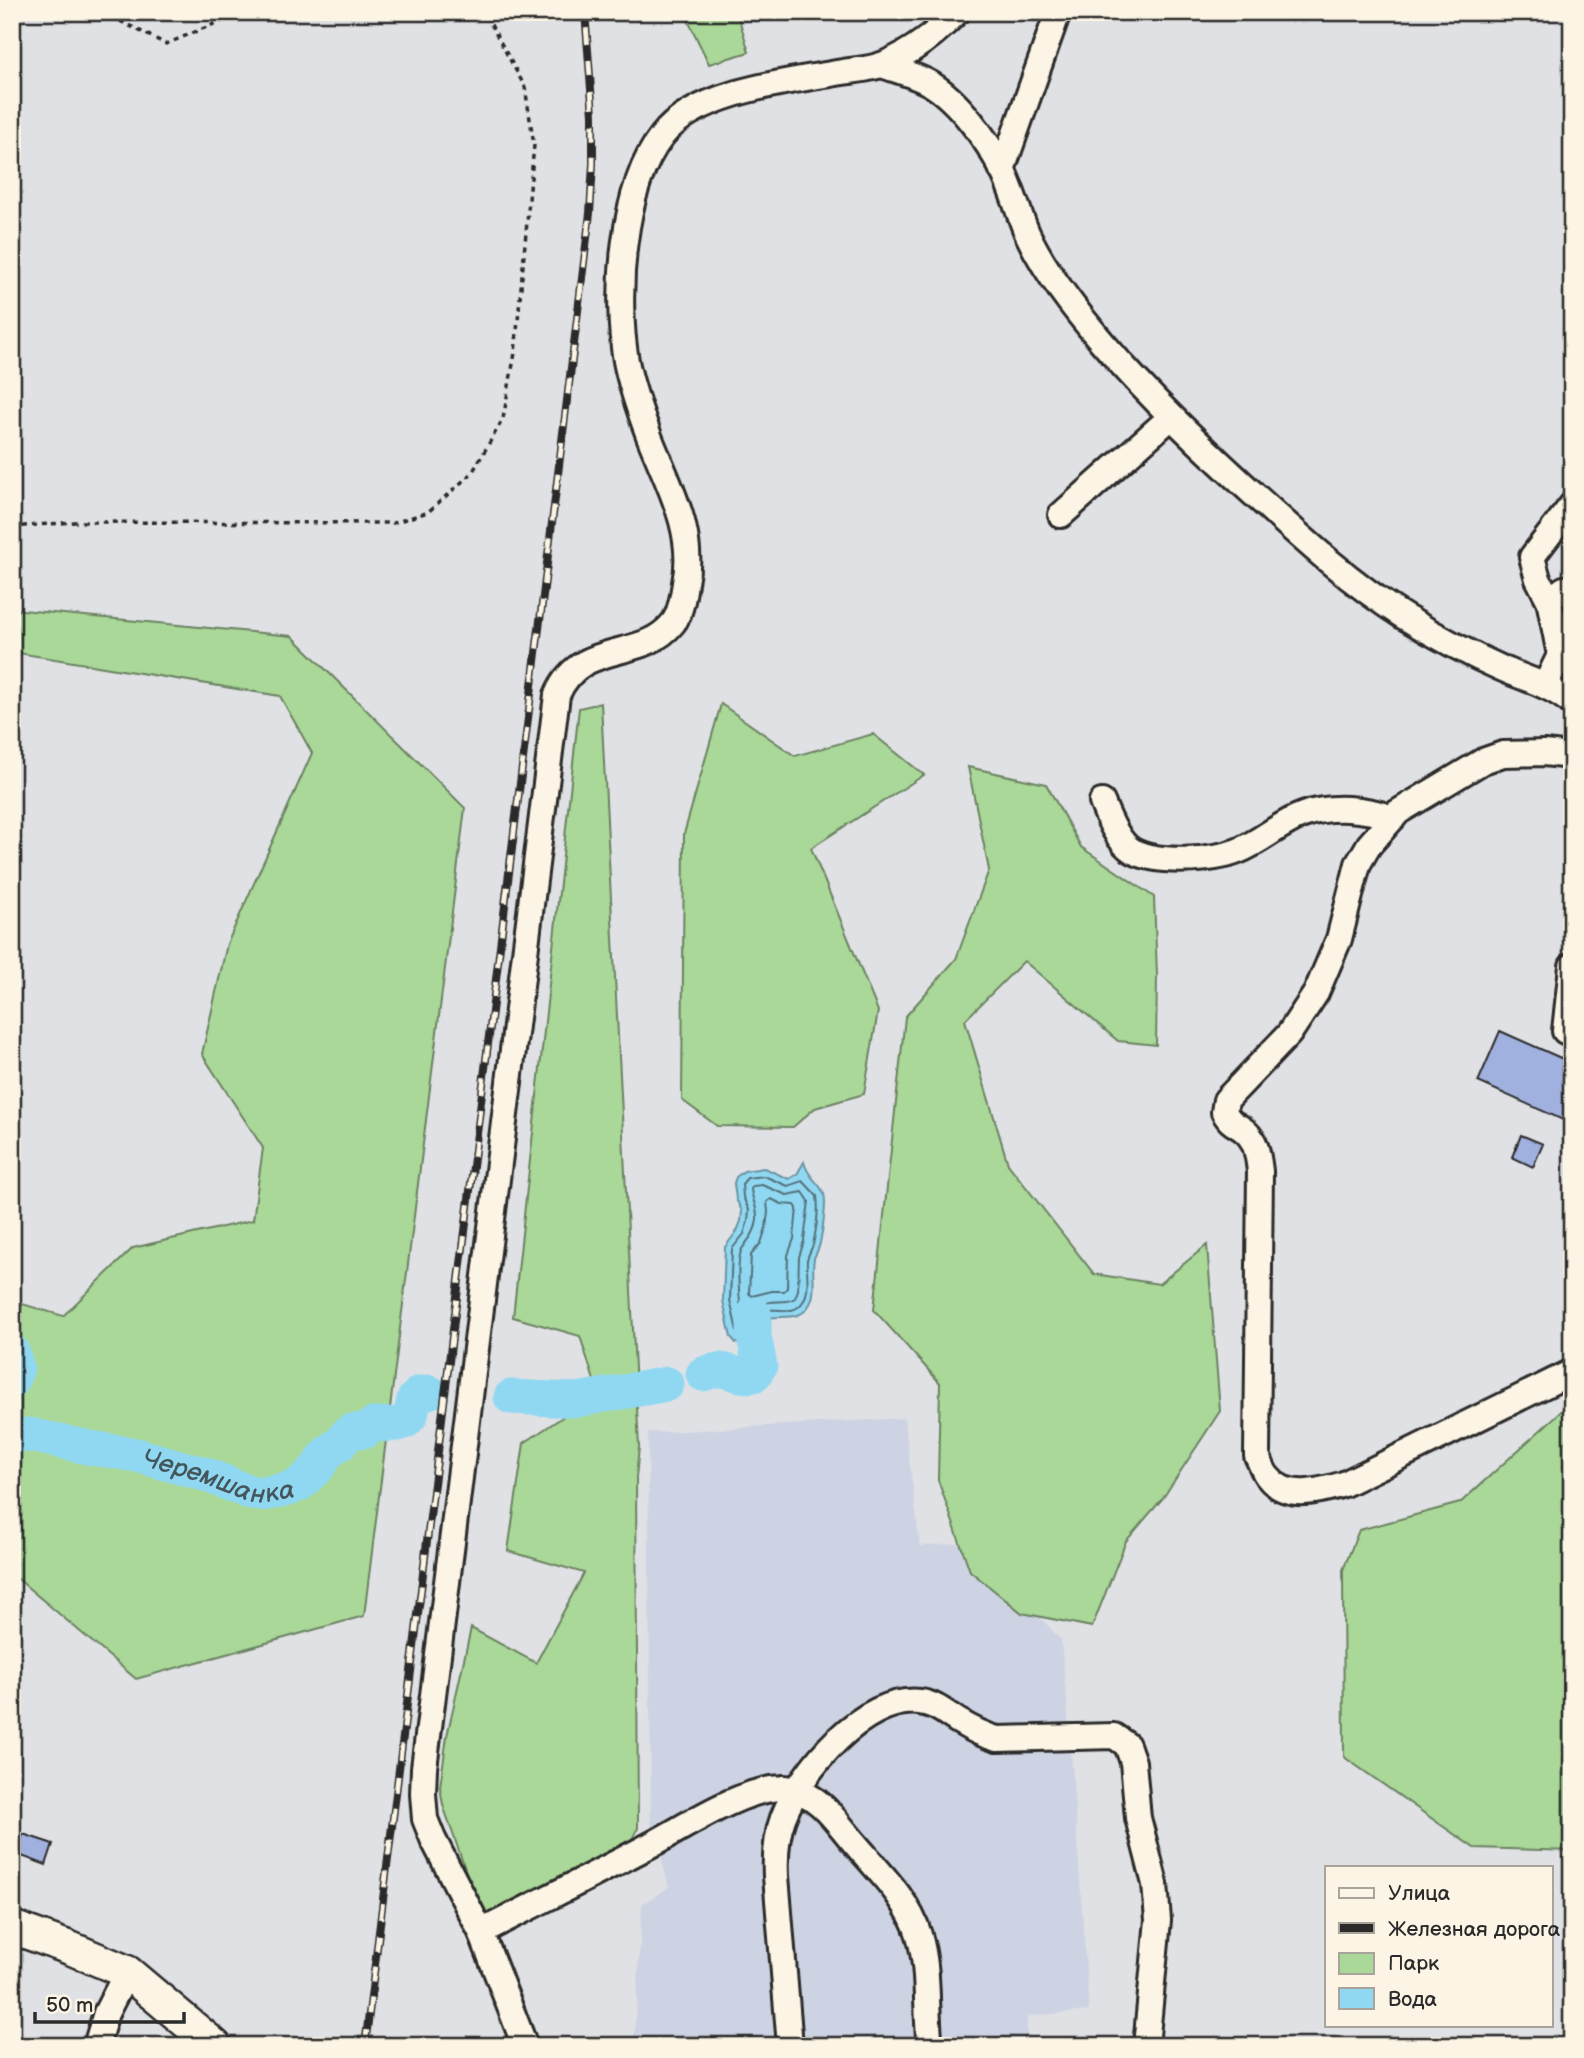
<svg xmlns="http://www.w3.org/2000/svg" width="1584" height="2058" font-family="'Balsamiq Sans',sans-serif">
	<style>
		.built { fill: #cdd3e3 }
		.green { fill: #aad898; stroke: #6a8262; stroke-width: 2 }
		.water { fill: #90d8f1; stroke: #6893a2; stroke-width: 2 }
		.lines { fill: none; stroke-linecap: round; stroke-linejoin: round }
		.shore { stroke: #53707a; stroke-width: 2 }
		.river { stroke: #90d8f1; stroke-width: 35 }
		.building { fill: #a0b1e0; stroke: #2b2b2b; stroke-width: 2 }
		.minor-casing { stroke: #2b2b2b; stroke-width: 30 }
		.major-casing { stroke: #2b2b2b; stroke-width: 37 }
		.path { stroke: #2b2b2b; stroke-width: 3.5; stroke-dasharray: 5 5; stroke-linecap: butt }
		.minor { stroke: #fcf5e5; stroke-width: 24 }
		.major { stroke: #fcf5e5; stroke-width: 32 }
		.rail-casing { stroke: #2b2b2b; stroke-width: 8 }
		.rail { stroke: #fcf5e5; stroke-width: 5; stroke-dasharray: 16; stroke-linecap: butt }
		.labels { text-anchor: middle; stroke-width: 5; stroke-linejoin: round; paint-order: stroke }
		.water-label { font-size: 26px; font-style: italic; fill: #44565c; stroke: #fcf5e5 }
	</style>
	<rect width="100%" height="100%" fill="#e0e1e4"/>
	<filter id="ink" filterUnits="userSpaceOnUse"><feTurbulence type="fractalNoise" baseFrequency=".0143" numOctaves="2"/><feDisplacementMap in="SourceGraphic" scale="14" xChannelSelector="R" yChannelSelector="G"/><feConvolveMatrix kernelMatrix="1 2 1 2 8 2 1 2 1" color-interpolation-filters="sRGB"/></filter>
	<g filter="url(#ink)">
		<!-- built -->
		<polygon class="built" points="904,1418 920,1546 973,1543 1061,1640 1070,1737 1089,2011 1027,2016 1027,2046 634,2046 642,1904 669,1887 657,1841 651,1827 648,1433"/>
		<!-- green -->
		<g class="green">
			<polygon points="684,12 737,12 749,52 709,64"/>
			<polygon points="12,609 292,636 465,808 364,1616 136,1679 12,1574 12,1301 63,1316 133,1248 253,1220 263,1148 202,1054 227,944 312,753 280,696 12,652"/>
			<polygon points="601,703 639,1447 636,1478 638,1828 631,1841 619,1852 489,1914 481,1909 470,1883 443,1805 440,1787 447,1736 471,1628 536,1663 584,1573 508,1551 524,1443 598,1393 580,1336 513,1317 579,708"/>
			<polygon points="721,704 795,756 873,734 924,775 811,848 878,1011 864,1094 815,1108 793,1127 717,1126 682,1100 684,834"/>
			<polygon points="968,767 1046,784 1081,847 1154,897 1157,975 1156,1045 1118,1041 1024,961 965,1020 1008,1164 1094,1274 1159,1284 1207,1245 1220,1411 1163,1498 1126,1541 1092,1627 1022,1613 970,1571 938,1480 940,1383 874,1310 905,1017 956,959 989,870"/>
			<polygon points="1572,1394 1572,1851 1474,1848 1344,1757 1343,1570 1359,1530 1460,1503 1567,1406"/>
		</g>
		<!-- water -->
		<path class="water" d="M804 1162C809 1180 819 1181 824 1194 827 1203 822 1233 820 1243 819 1249 816 1253 814 1258 811 1274 818 1293 808 1307 799 1321 782 1315 768 1318L765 1328 759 1336 736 1343 731 1337 723 1301 725 1247 737 1231 741 1221 742 1211 736 1199 734 1183 736 1177 744 1171 764 1168 789 1179 797 1174Z"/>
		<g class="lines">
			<!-- shore -->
			<g class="shore">
				<path d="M764 1176 788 1186 803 1181 817 1196C819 1210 816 1231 813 1245 811 1250 808 1255 807 1260 806 1273 811 1291 802 1303 792 1318 773 1303 762 1314 759 1318 758 1324 756 1329L740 1334 737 1331 730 1300 732 1249 744 1234 748 1221 749 1210 743 1197 742 1184 747 1178Z"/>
				<path d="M762 1185 787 1195 803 1192 809 1201 804 1241 799 1257 798 1290 795 1298C785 1305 772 1298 761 1305 754 1308 751 1318 746 1322 738 1313 736 1259 742 1249 749 1238 755 1234 757 1220 758 1208 752 1200 751 1189L753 1186Z"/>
				<polygon points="771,1199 782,1204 795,1205 797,1208 794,1239 788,1255 787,1288 784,1291 772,1291 752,1296 749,1293 751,1255 761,1243 766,1228 768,1212 767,1202"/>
			</g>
			<!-- river -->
			<g class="river">
				<polyline points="12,1351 17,1368 12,1381"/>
				<path d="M703 1374C709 1372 715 1370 720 1370 733 1371 741 1378 754 1375L760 1366 754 1336V1314"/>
				<polyline points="511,1397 577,1400 667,1384"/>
				<path id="s1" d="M12 1436 30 1435 91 1448 137 1455 204 1474 252 1493 262 1494 289 1489 301 1483 317 1468 328 1452 341 1443 347 1434 351 1431H365L372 1425 398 1424 406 1421 411 1415 414 1399 420 1393 429 1392"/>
			</g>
		</g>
		<!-- building -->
		<g class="building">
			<polygon points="1500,1031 1572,1063 1572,1124 1478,1082"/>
			<polygon points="1521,1135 1543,1144 1533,1167 1512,1157"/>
			<polygon points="23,1834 53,1844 46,1865 16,1854"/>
		</g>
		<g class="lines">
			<defs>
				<g id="minor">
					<path d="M882 65C898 71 916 75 931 84 958 100 988 141 1002 169 1012 189 1018 212 1027 233 1045 272 1074 309 1102 342 1150 398 1204 449 1259 499 1304 540 1351 583 1403 616 1434 635 1467 653 1501 668 1525 679 1551 685 1572 703"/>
					<polyline points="1002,170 1058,12"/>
					<polyline points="1061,515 1171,417"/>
					<polyline points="1549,600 1538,579 1532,557 1572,505"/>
					<polyline points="1545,686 1560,655 1549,600 1564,589 1572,588"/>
					<path d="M1572 756 1544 753 1503 754 1483 761 1398 812 1369 845 1358 864 1339 939 1316 993 1289 1034 1226 1100 1224 1112C1233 1127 1235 1122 1246 1132 1257 1142 1258 1157 1260 1171L1257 1456C1261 1463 1263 1472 1268 1477 1286 1501 1320 1491 1344 1484L1572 1372"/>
					<path d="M1102 802C1108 817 1118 843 1133 851 1157 864 1212 861 1238 851 1261 842 1280 823 1303 815 1331 805 1365 808 1393 818"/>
					<polyline points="1565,1031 1572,966"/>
					<path d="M481 1932C539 1902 598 1873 656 1842 691 1823 743 1789 782 1788 793 1787 803 1792 812 1798 828 1808 840 1826 852 1840 876 1869 908 1898 919 1935 930 1972 925 2008 930 2046"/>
					<polyline points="96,2046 106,2013 127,1972"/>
					<path d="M525 2046 481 1932 433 1839 425 1819 423 1794 424 1768 557 695C581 638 641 663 673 623 681 613 683 596 685 583 696 531 667 483 649 436 640 412 631 386 626 361 615 298 621 188 662 136 696 91 791 81 843 72 856 70 872 69 884 64 913 52 935 34 957 12"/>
					<path d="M790 2046 776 1876C775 1856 776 1837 783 1818 801 1771 864 1695 920 1702 936 1704 945 1713 958 1721 971 1729 983 1735 997 1739L1114 1736 1127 1745 1133 1762 1138 1818 1155 1884 1158 1920 1146 2046"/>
				</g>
				<polyline id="major" points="12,1927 70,1948 127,1972 215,2046"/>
			</defs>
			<!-- minor casing -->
			<use href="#minor" class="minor-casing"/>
			<!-- major casing -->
			<use href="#major" class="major-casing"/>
			<!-- path -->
			<g class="path">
				<polyline points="102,12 166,44 243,12"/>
				<polyline points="446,12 486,16"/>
				<polyline points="12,527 74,522 393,523 428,512 472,473 503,419 515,353 534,145 525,87 484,12"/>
			</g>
			<!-- minor -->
			<use href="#minor" class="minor"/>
			<!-- major -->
			<use href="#major" class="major"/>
			<defs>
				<polyline id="rail" points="365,2046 590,213 593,164 593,115 585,12"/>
			</defs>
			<!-- rail casing -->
			<use href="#rail" class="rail-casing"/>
			<!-- rail -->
			<use href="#rail" class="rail"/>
		</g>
	</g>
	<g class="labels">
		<!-- water labels -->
		<g class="water-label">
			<text dy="9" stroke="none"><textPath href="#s1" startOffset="212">Черемшанка</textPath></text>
		</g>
	</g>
	<!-- margin -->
	<rect width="1584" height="2058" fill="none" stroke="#fcf5e5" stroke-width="42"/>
	<rect x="21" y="21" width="1542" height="2016" fill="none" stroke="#2b2b2b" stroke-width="2.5" filter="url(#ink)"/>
	<!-- legend -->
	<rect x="1325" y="1866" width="228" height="161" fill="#fcf5e5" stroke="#a8a49b" stroke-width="2"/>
	<rect x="1339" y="1888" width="35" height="10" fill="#fcf5e5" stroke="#a8a49b" stroke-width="2"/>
	<text x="1388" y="1900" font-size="21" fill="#2b2b2b">Улица</text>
	<rect x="1339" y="1923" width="35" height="10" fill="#2b2b2b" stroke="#a8a49b" stroke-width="2"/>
	<text x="1388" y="1936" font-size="21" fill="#2b2b2b">Железная дорога</text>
	<rect x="1339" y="1953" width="35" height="21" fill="#aad898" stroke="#a8a49b" stroke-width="2"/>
	<text x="1388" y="1970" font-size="21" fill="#2b2b2b">Парк</text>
	<rect x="1339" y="1988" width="35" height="21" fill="#90d8f1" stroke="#a8a49b" stroke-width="2"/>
	<text x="1388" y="2006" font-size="21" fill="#2b2b2b">Вода</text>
	<!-- scale -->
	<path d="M35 2012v10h149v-10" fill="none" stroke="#2b2b2b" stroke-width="3.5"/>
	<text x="46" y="2012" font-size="21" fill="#2b2b2b" stroke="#fcf5e5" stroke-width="5" paint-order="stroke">50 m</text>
</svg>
